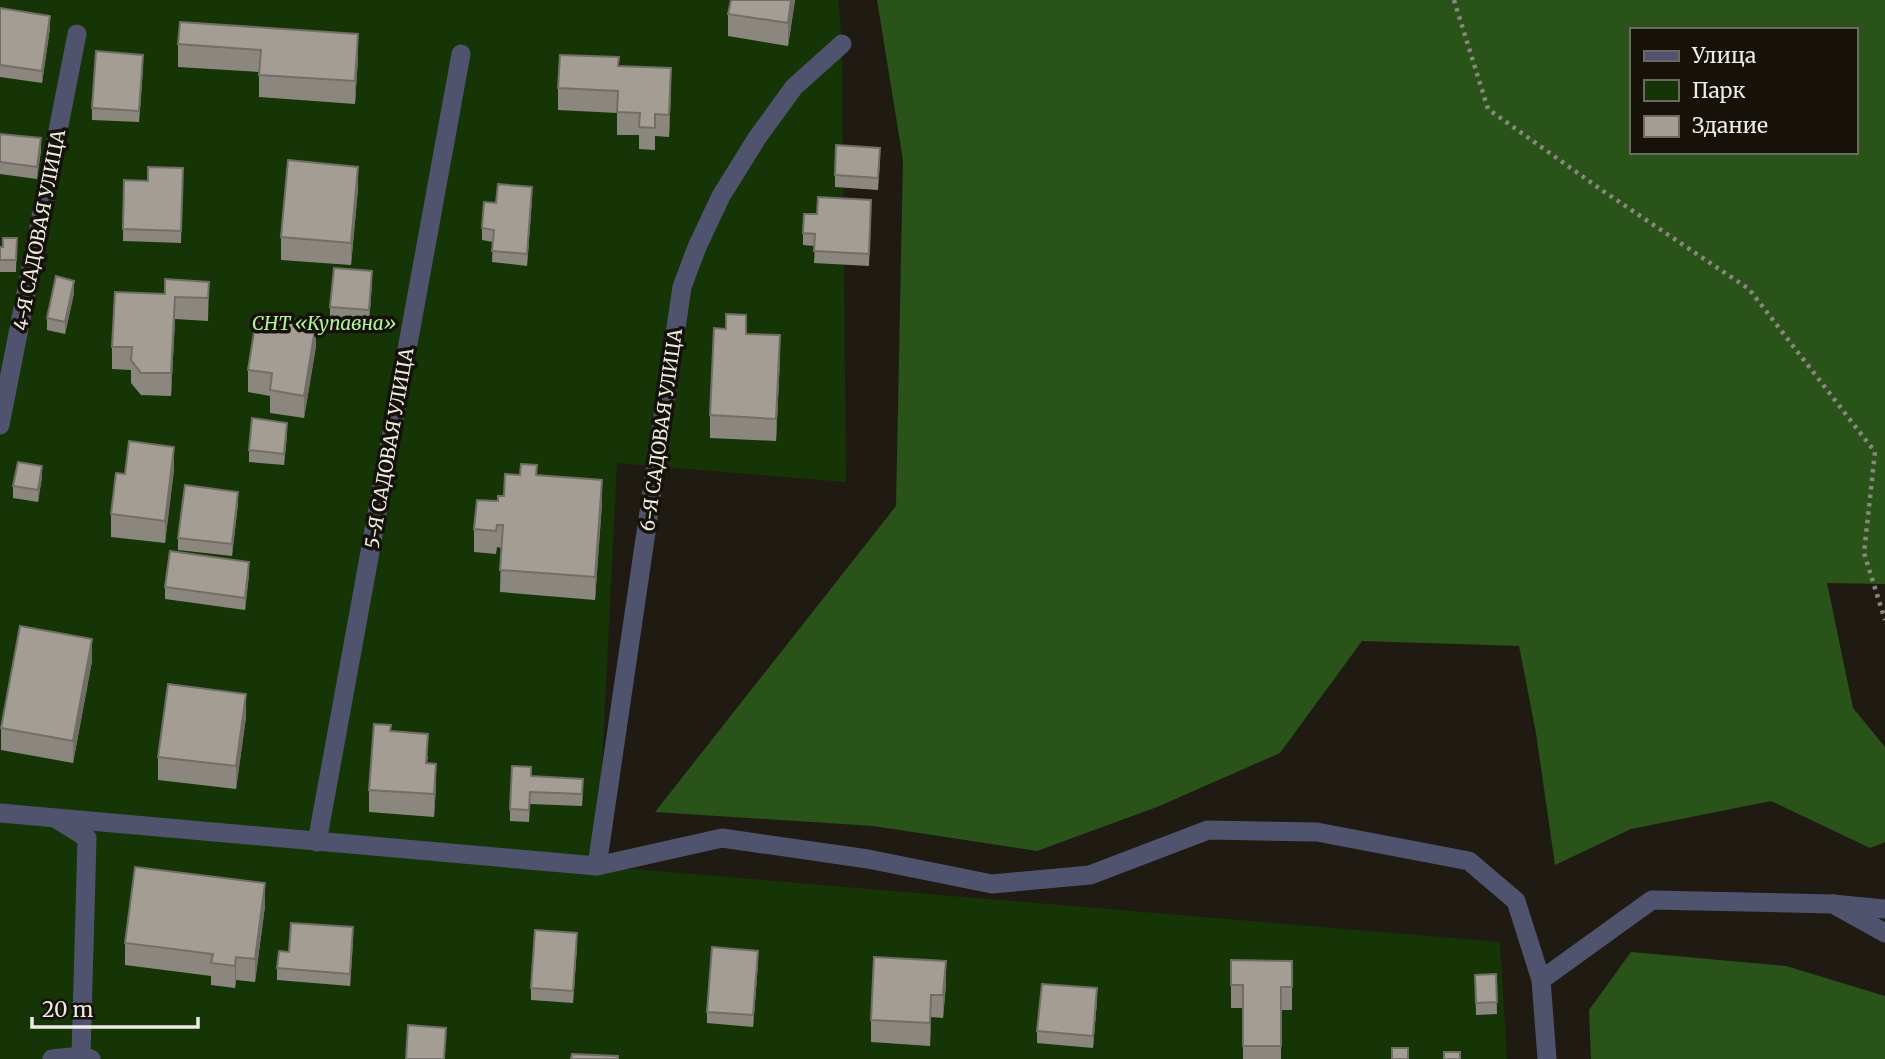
<svg xmlns="http://www.w3.org/2000/svg" width="1885" height="1059" font-family="Merriweather,serif">
	<style>
		.green { fill: #153507 }
		.forest { fill: #2a531a; fill-rule: evenodd }
		.lines { fill: none; stroke-linecap: round; stroke-linejoin: round }
		.path { stroke: #89867f; stroke-width: 4.5; stroke-dasharray: 3.5 5; stroke-linecap: butt }
		.service { stroke: #50536e; stroke-width: 19 }
		.minor { stroke: #50536e; stroke-width: 19 }
		.wall { fill: #8c877e }
		.shaded-wall { fill: #726e67 }
		.building { fill: #a39d93; stroke: #726e67; stroke-width: 2 }
		.labels { text-anchor: middle; stroke-width: 7; stroke-linejoin: round; paint-order: stroke }
		.street-label { font-size: 19px; fill: #eeebe6; stroke: #16120a }
		.park-label { font-size: 19px; font-style: italic; fill: #b3f39e; stroke: #16120a }
	</style>
	<rect width="100%" height="100%" fill="#1f1b13"/>
	<!-- green -->
	<polygon class="green" points="0,0 838,0 842,44 846,482 617,463 597,866 1500,942 1507,1059 0,1059"/>
	<!-- forest -->
	<g class="forest">
		<path d="M877 0H1885V584L1827 583 1853 708 1885 747V842L1870 848 1771 801 1631 829 1555 865 1536 733 1519 646 1362 641 1280 753 1157 807 1037 851 873 826 655 812 896 506 903 160ZM1631 30H1855V152H1631Z"/>
		<polygon points="1631,952 1786,966 1885,996 1885,1059 1591,1059 1589,1010"/>
	</g>
	<g class="lines">
		<!-- path -->
		<polyline class="path" points="1454,0 1488,109 1603,191 1749,289 1875,452 1864,553 1885,620"/>
		<!-- service -->
		<g class="service">
			<polyline points="597,866 722,838 868,859 992,884 1090,875 1208,830 1317,832 1469,861 1516,901 1541,980"/>
			<polyline points="1833,904 1885,909"/>
			<polyline points="52,1059 81,1056"/>
		</g>
		<!-- minor -->
		<g class="minor">
			<polyline points="0,425 77,34"/>
			<polyline points="0,813 597,866 682,287 697,247 721,196 757,138 794,87 842,44"/>
			<polyline points="58,820 87,838 81,1056 91,1059"/>
			<polyline points="317,842 461,54"/>
			<polyline points="1547,1059 1541,980 1652,900 1833,904 1885,933"/>
		</g>
	</g>
	<!-- wall -->
	<g class="wall">
		<polygon points="795,0 788,46 728,36 728,14"/>
		<polygon points="0,8 50,28 42,83 0,77"/>
		<polygon points="178,44 358,57 355,104 259,97 259,72 178,67"/>
		<polygon points="619,66 671,90 669,137 655,136 655,150 639,149 639,135 617,135 617,113 558,110 558,88"/>
		<polygon points="143,67 139,122 92,120 92,108"/>
		<polygon points="0,134 41,150 37,179 0,174"/>
		<polygon points="880,160 878,190 835,187 835,175"/>
		<polygon points="183,168 181,243 123,241 124,180 148,181"/>
		<polygon points="358,189 351,265 281,260 281,237"/>
		<polygon points="532,198 527,266 492,262 493,242 482,240 482,228 496,203"/>
		<polygon points="871,211 869,266 814,263 815,246 803,245 803,233 817,214"/>
		<polygon points="17,238 16,272 0,272 0,247 3,247"/>
		<polygon points="209,282 208,321 175,319 171,396 141,395 131,383 131,370 112,369 112,347 165,294"/>
		<polygon points="372,283 369,322 330,319 330,307"/>
		<polygon points="74,293 65,334 47,330 47,318"/>
		<polygon points="746,334 780,358 776,441 710,438 710,415"/>
		<polygon points="316,346 304,418 270,413 270,396 248,392 248,370"/>
		<polygon points="287,435 284,465 249,462 249,450"/>
		<polygon points="174,469 165,543 111,537 111,514 125,474"/>
		<polygon points="537,475 602,503 595,600 500,592 501,548 497,547 496,554 474,552 474,529 504,496"/>
		<polygon points="42,477 38,502 13,498 13,486"/>
		<polygon points="238,503 232,556 178,550 178,538"/>
		<polygon points="249,574 245,610 165,599 165,587"/>
		<polygon points="92,661 73,763 1,750 1,728"/>
		<polygon points="246,717 236,789 158,780 158,757"/>
		<polygon points="391,731 428,757 427,763 436,786 434,817 369,812 369,790"/>
		<polygon points="531,776 583,791 582,806 530,804 529,822 510,821 510,809"/>
		<polygon points="265,906 255,982 236,980 235,988 211,985 211,976 125,965 125,943"/>
		<polygon points="353,939 350,986 277,980 277,968 289,952"/>
		<polygon points="577,945 573,1003 531,1000 531,988"/>
		<polygon points="1231,960 1292,961 1292,1010 1281,1010 1281,1059 1243,1059 1243,1008 1231,1008"/>
		<polygon points="758,963 753,1027 707,1023 707,1012"/>
		<polygon points="1496,974 1497,1014 1476,1015 1475,975"/>
		<polygon points="946,984 943,1018 931,1017 930,1046 871,1042 871,1020"/>
		<polygon points="1097,1000 1093,1048 1037,1043 1037,1031"/>
	</g>
	<!-- shaded-wall -->
	<g class="shaded-wall">
		<polygon points="791,0 795,0 788,46 788,23"/>
		<polygon points="50,16 50,28 42,83 42,71"/>
		<polygon points="358,34 358,57 355,104 355,81"/>
		<polygon points="143,55 143,67 139,122 139,111"/>
		<polygon points="671,68 671,90 669,137 669,115"/>
		<polygon points="41,138 41,150 37,179 37,167"/>
		<polygon points="358,167 358,189 351,265 351,243"/>
		<polygon points="532,187 532,198 527,266 527,254"/>
		<polygon points="372,271 372,283 369,322 369,310"/>
		<polygon points="74,281 74,293 65,334 65,322"/>
		<polygon points="175,297 175,319 171,396 171,373"/>
		<polygon points="316,323 316,346 304,418 304,396"/>
		<polygon points="780,335 780,358 776,441 776,419"/>
		<polygon points="287,423 287,435 284,465 284,454"/>
		<polygon points="174,447 174,469 165,543 165,521"/>
		<polygon points="42,466 42,477 38,502 38,490"/>
		<polygon points="602,480 602,503 595,600 595,577"/>
		<polygon points="238,492 238,503 232,556 232,544"/>
		<polygon points="249,562 249,574 245,610 245,598"/>
		<polygon points="92,639 92,661 73,763 73,741"/>
		<polygon points="246,694 246,717 236,789 236,766"/>
		<polygon points="436,764 436,786 434,817 434,794"/>
		<polygon points="265,883 265,906 255,982 255,959"/>
		<polygon points="353,927 353,939 350,986 350,974"/>
		<polygon points="577,933 577,945 573,1003 573,991"/>
		<polygon points="758,951 758,963 753,1027 753,1015"/>
		<polygon points="236,957 236,980 235,988 235,966"/>
		<polygon points="946,961 946,984 943,1018 943,995"/>
		<polygon points="1097,988 1097,1000 1093,1048 1093,1036"/>
		<polygon points="931,995 931,1017 930,1046 930,1023"/>
	</g>
	<!-- building -->
	<g class="building">
		<polygon points="731,0 791,0 788,23 728,14"/>
		<polygon points="0,8 50,16 42,71 0,65"/>
		<polygon points="180,22 358,34 355,81 259,75 261,50 178,44"/>
		<polygon points="96,51 143,55 139,111 92,108"/>
		<polygon points="560,55 619,57 618,66 671,68 669,115 655,114 655,128 639,127 640,113 617,112 618,91 558,88"/>
		<polygon points="0,134 41,138 37,167 0,162"/>
		<polygon points="836,145 880,148 878,178 835,175"/>
		<polygon points="288,160 358,167 351,243 281,237"/>
		<polygon points="148,167 183,168 181,231 123,229 124,180 148,181"/>
		<polygon points="498,184 532,187 527,254 492,251 494,230 482,228 484,202 496,203"/>
		<polygon points="818,197 871,200 869,254 814,251 815,234 803,233 804,214 817,214"/>
		<polygon points="3,238 17,238 16,260 0,260 0,247 3,247"/>
		<polygon points="334,268 372,271 369,310 330,307"/>
		<polygon points="56,276 74,281 65,322 47,318"/>
		<polygon points="165,279 209,282 208,298 175,297 171,373 141,373 131,360 132,347 112,347 115,292 165,294"/>
		<polygon points="257,314 316,323 304,396 270,390 272,373 248,370"/>
		<polygon points="726,314 746,315 746,334 780,335 776,419 710,415 714,328 726,329"/>
		<polygon points="252,418 287,423 284,454 249,450"/>
		<polygon points="129,441 174,447 165,521 111,514 116,473 125,474"/>
		<polygon points="18,462 42,466 38,490 13,486"/>
		<polygon points="521,464 537,465 536,475 602,480 595,577 500,570 503,525 497,525 496,531 474,529 477,500 498,501 498,496 504,496 505,474 520,475"/>
		<polygon points="185,485 238,492 232,544 178,538"/>
		<polygon points="170,551 249,562 245,598 165,587"/>
		<polygon points="20,626 92,639 73,741 1,728"/>
		<polygon points="168,684 246,694 236,766 158,757"/>
		<polygon points="374,724 391,725 390,731 428,734 426,763 436,764 434,794 369,790"/>
		<polygon points="512,766 531,767 531,776 583,779 582,794 530,792 529,810 510,809"/>
		<polygon points="135,867 265,883 255,959 236,957 235,966 211,963 213,954 125,943"/>
		<polygon points="291,923 353,927 350,974 277,968 279,951 289,952"/>
		<polygon points="535,930 577,933 573,991 531,988"/>
		<polygon points="712,947 758,951 753,1015 707,1012"/>
		<polygon points="874,957 946,961 943,995 931,995 930,1023 871,1020"/>
		<polygon points="1231,960 1292,961 1292,987 1281,987 1281,1046 1243,1046 1243,985 1231,985"/>
		<polygon points="1496,974 1497,1002 1476,1003 1475,975"/>
		<polygon points="1042,984 1097,988 1093,1036 1037,1031"/>
		<polygon points="408,1025 446,1028 444,1059 406,1059"/>
		<rect x="1392" y="1048" width="16" height="11"/>
		<rect x="1444" y="1052" width="16" height="7"/>
		<polygon points="572,1054 618,1056 618,1059 571,1059"/>
	</g>
	<g class="labels">
		<!-- street labels -->
		<g class="street-label">
			<text transform="translate(39 230) rotate(-79)" y="7">4-Я САДОВАЯ УЛИЦА</text>
			<text transform="translate(661 430) rotate(-82)" y="7">6-Я САДОВАЯ УЛИЦА</text>
			<text transform="translate(389 448) rotate(-80)" y="7">5-Я САДОВАЯ УЛИЦА</text>
		</g>
		<!-- park labels -->
		<g class="park-label">
			<text x="324" y="330">СНТ «Купавна»</text>
		</g>
	</g>
	<!-- legend -->
	<rect x="1630" y="28" width="228" height="126" fill="#16120a" stroke="#6c6962" stroke-width="2"/>
	<rect x="1644" y="51" width="35" height="10" fill="#50536e" stroke="#6c6962" stroke-width="2"/>
	<text x="1692" y="63" font-size="21" fill="#eeebe6">Улица</text>
	<rect x="1644" y="80" width="35" height="21" fill="#153507" stroke="#6c6962" stroke-width="2"/>
	<text x="1692" y="98" font-size="21" fill="#eeebe6">Парк</text>
	<rect x="1644" y="116" width="35" height="21" fill="#a39d93" stroke="#6c6962" stroke-width="2"/>
	<text x="1692" y="133" font-size="21" fill="#eeebe6">Здание</text>
	<!-- scale -->
	<path d="M32 1017v10h166v-10" fill="none" stroke="#eeebe6" stroke-width="3.5"/>
	<text x="42" y="1017" font-size="21" fill="#eeebe6" stroke="#16120a" stroke-width="5" paint-order="stroke">20 m</text>
</svg>
